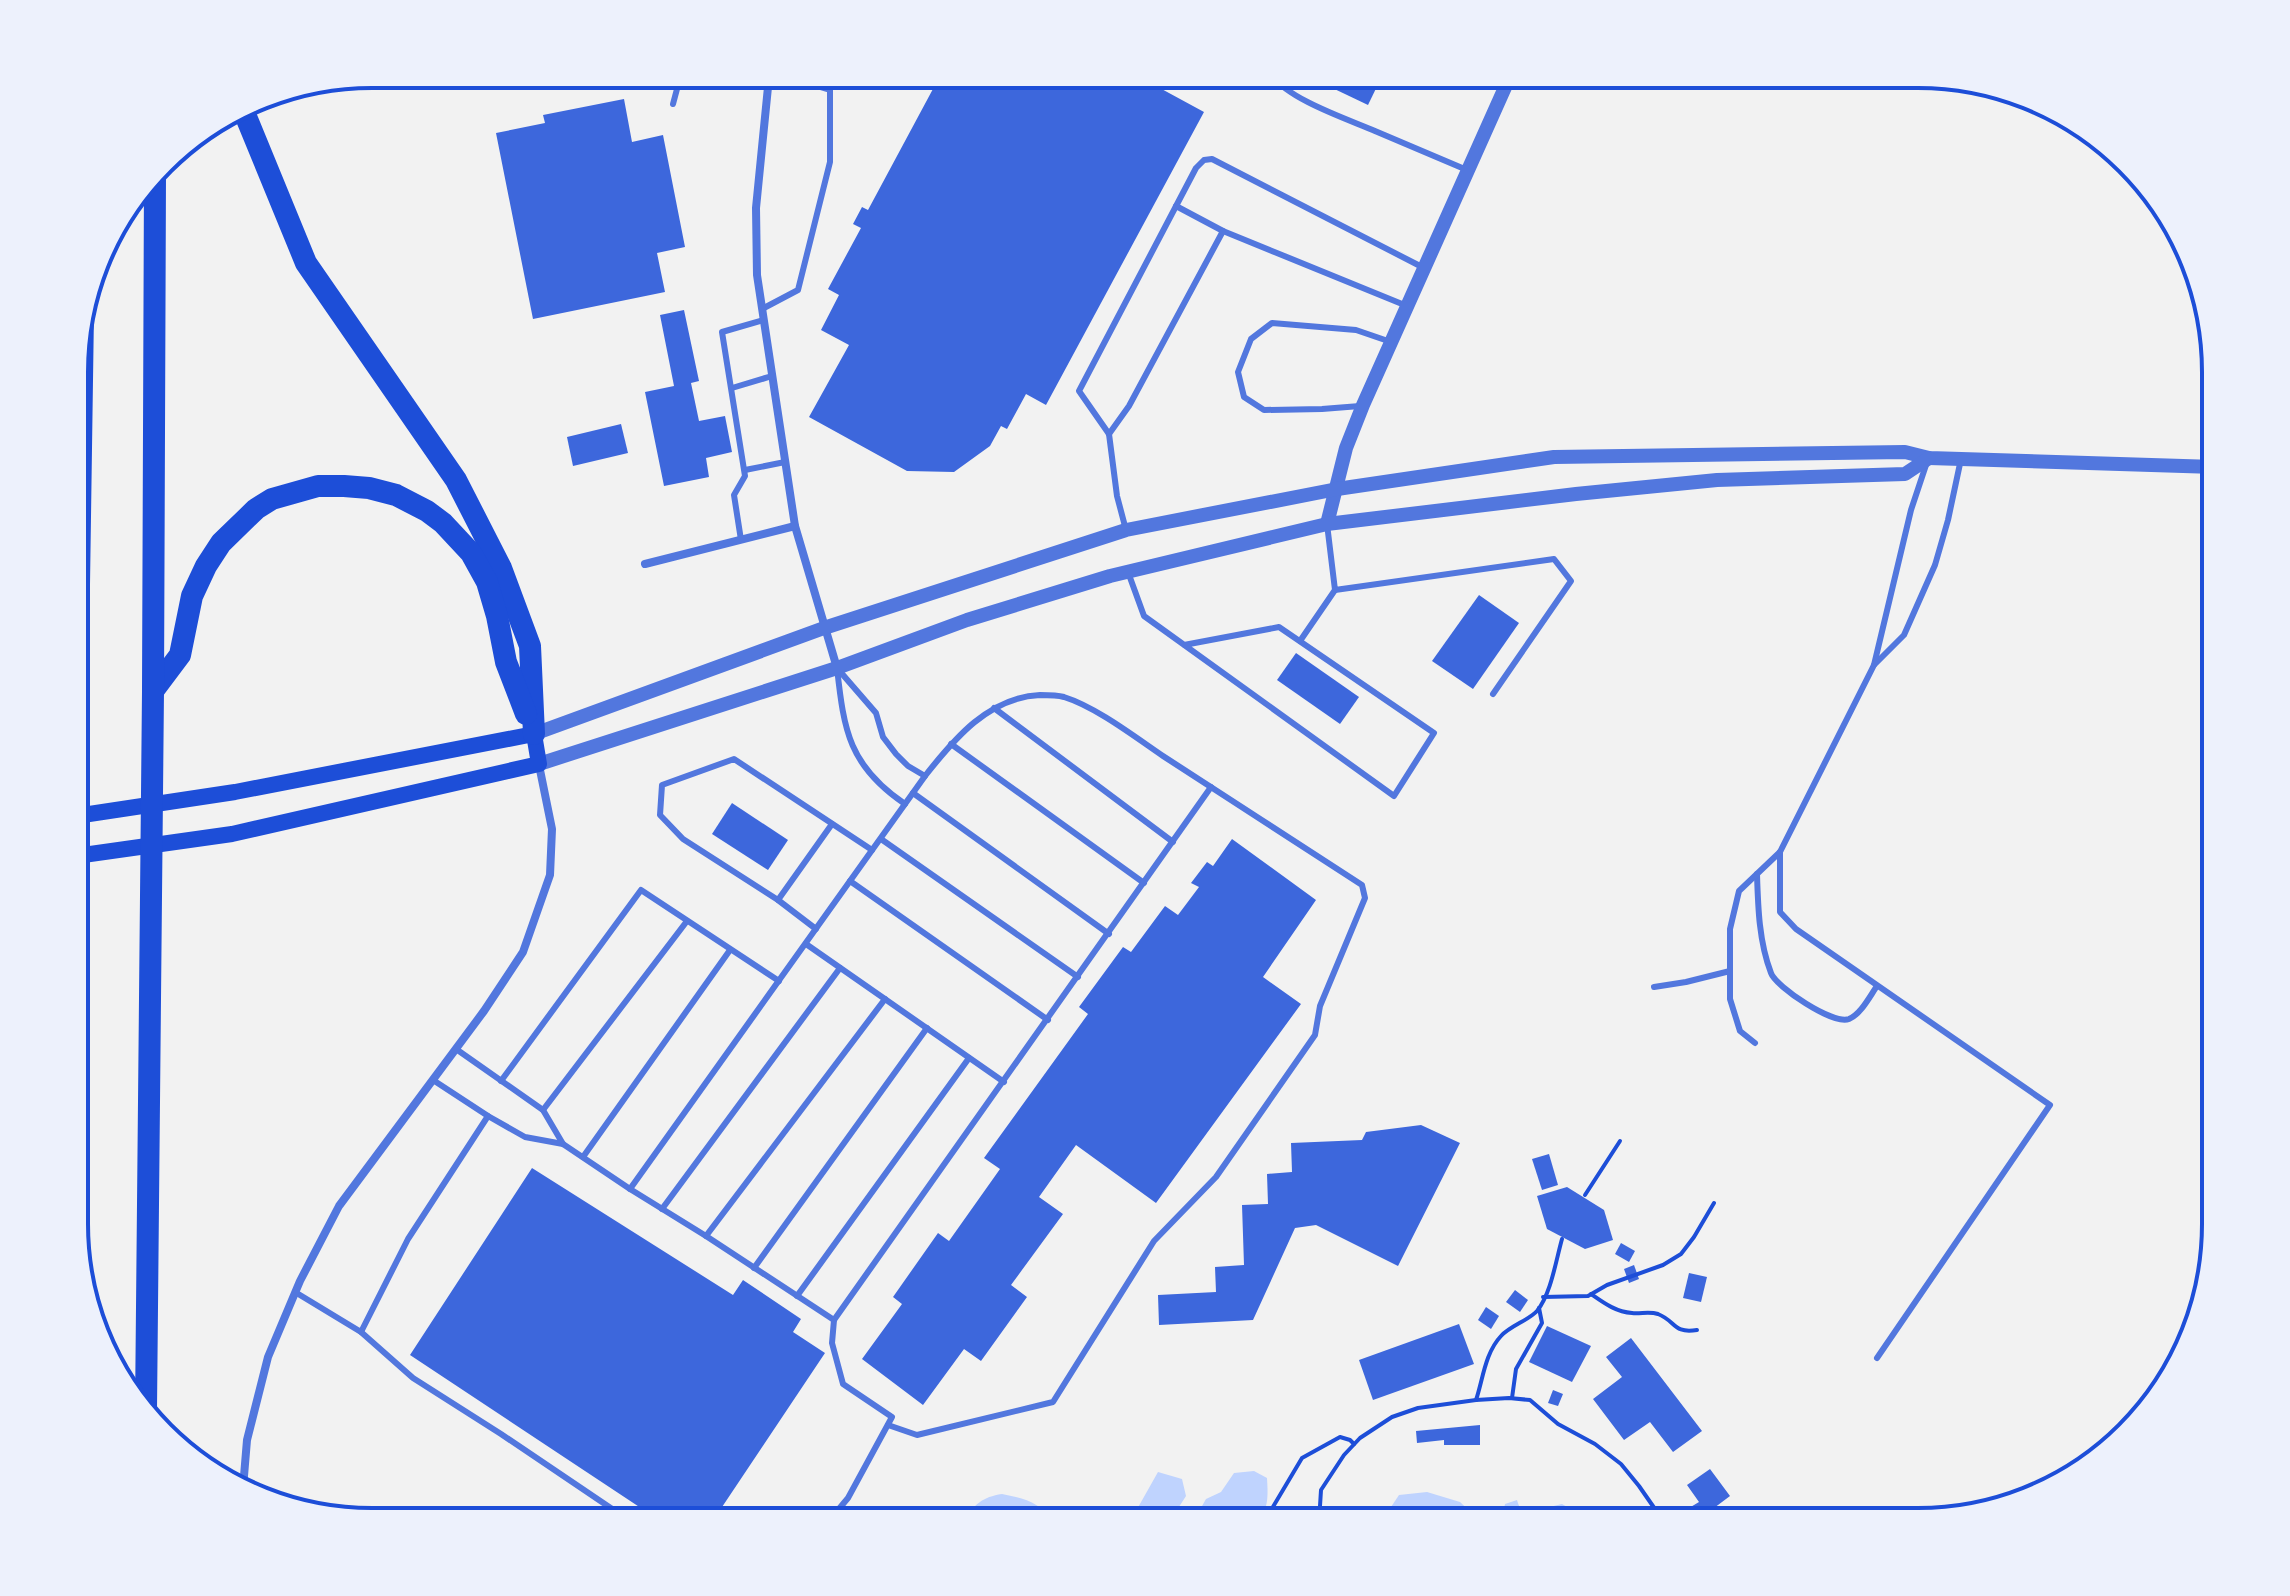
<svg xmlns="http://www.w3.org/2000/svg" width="2290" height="1596" font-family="'Sofia Sans Condensed',sans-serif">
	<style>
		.water { fill: #bfd3fe }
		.building { fill: #3d67dc }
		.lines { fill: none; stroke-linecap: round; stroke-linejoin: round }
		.path { stroke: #1d4ed8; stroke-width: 4 }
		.service { stroke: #5277de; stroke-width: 6 }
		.minor { stroke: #5277de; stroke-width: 8 }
		.tertiary { stroke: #5277de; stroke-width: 14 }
		.secondary { stroke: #1d4ed8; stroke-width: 16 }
		.motorway { stroke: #1d4ed8; stroke-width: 22 }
		.rim { fill: none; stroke: #1d4ed8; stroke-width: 4 }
	</style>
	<rect width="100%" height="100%" fill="#f2f2f2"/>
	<!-- water -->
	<g class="water">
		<path d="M1254 1471 1267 1478C1268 1495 1269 1508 1258 1522H1193L1206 1499 1221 1492 1234 1473Z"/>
		<path d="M1158 1472 1182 1479 1186 1496C1168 1524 1166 1530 1136 1511Z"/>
		<polygon points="1427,1492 1460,1502 1478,1519 1478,1522 1381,1522 1399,1495"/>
		<path d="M1002 1494C1023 1498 1041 1502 1053 1522H1035L1028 1513 1008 1509H998L979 1522H965C973 1504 983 1497 1002 1494Z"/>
		<path d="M1517 1500C1520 1510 1523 1515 1535 1516L1541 1509 1562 1504 1574 1511 1578 1522H1501L1505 1504Z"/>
	</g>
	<!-- building -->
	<g class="building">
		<polygon points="941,74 1134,74 1204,112 1046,405 1026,394 1007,429 1001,426 990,446 954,472 907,471 809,417 849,345 821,330 839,295 828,289 861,228 853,224 862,207 868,210"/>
		<polygon points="1303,74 1383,74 1368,105"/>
		<polygon points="624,99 632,142 663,135 685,247 657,253 665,292 533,319 496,133 545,123 543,115"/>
		<polygon points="684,310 699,381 691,383 699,421 725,416 732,452 706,458 709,477 664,486 645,392 674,386 660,315"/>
		<polygon points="621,424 628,453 573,466 567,437"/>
		<polygon points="1479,595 1519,623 1473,689 1432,661"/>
		<polygon points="1296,653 1359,697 1340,724 1277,680"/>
		<polygon points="732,803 788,840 768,870 712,834"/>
		<polygon points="1232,839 1316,900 1263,977 1301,1004 1156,1203 1076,1145 1039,1197 1063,1214 1011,1285 1027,1297 981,1361 964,1349 923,1405 862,1359 902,1304 893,1297 938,1233 949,1241 1000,1169 984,1158 1088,1014 1079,1007 1123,947 1131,952 1165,906 1178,915 1199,887 1191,883 1207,862 1213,866"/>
		<polygon points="1421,1125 1460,1143 1398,1266 1316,1225 1295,1228 1253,1320 1159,1325 1158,1295 1216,1292 1215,1267 1244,1265 1242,1205 1268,1204 1267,1174 1292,1172 1291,1143 1362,1140 1366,1132"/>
		<polygon points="1549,1154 1558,1185 1542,1190 1532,1159"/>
		<polygon points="532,1168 733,1295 743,1280 801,1319 793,1332 825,1353 712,1522 662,1522 410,1355"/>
		<polygon points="1567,1187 1604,1210 1613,1240 1585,1249 1547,1229 1537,1196"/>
		<polygon points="1621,1243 1635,1251 1629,1262 1615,1254"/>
		<polygon points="1634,1265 1639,1279 1629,1283 1624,1269"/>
		<polygon points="1689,1273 1707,1277 1701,1302 1683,1298"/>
		<polygon points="1515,1290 1528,1300 1520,1312 1506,1302"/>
		<polygon points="1486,1307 1499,1316 1491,1329 1478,1320"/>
		<polygon points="1459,1324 1474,1364 1373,1400 1359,1360"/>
		<polygon points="1547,1326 1591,1346 1572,1382 1529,1362"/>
		<polygon points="1631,1338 1702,1431 1673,1452 1650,1422 1624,1440 1593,1399 1622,1377 1606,1357"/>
		<polygon points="1553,1390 1563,1394 1558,1406 1548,1403"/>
		<polygon points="1480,1425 1480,1445 1444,1445 1444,1440 1417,1443 1416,1431"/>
		<polygon points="1710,1469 1730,1496 1698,1520 1689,1508 1699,1502 1687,1485"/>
	</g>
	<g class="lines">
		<!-- path -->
		<g class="path">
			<polyline points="1585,1195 1620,1141"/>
			<path d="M1591 1294C1604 1303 1616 1312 1632 1313 1641 1314 1649 1311 1658 1314 1676 1321 1673 1334 1697 1330"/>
			<polyline points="1543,1297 1588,1296 1607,1285 1663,1265 1681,1254 1694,1237 1714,1203"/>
			<polyline points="1512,1398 1516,1369 1542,1323 1539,1308"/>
			<polyline points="1476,1400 1509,1398 1530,1400 1558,1424 1595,1444 1621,1464 1639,1486 1664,1522"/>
			<path d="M1079 1522C1095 1506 1120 1515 1139 1522"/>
			<polyline points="1264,1522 1302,1458 1340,1437 1350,1440 1354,1444"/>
			<path d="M1319 1522 1321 1490 1344 1455 1360 1438 1392 1417 1418 1408 1476 1400C1483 1379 1485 1353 1501 1336 1510 1326 1529 1320 1537 1311 1551 1294 1556 1260 1562 1239"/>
		</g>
		<!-- service -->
		<g class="service">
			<path d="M1271 74C1287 99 1347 119 1375 131 1406 144 1437 157 1467 170"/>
			<polyline points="673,104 681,74"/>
			<polyline points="1176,206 1223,231 1407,306"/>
			<polyline points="762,309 798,290 830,162 830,90 777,74"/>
			<polyline points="732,388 772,376"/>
			<polyline points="1360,406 1322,409 1264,410 1244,397 1238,372 1251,339 1272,323 1356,330 1391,342"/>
			<polyline points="1109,434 1129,406 1223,231"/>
			<polyline points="745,470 785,462"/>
			<polyline points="1327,524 1335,590 1554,559 1571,581 1493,694"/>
			<polyline points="1126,530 1117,496 1109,434 1079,391 1196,168 1204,160 1212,159 1424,268"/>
			<polyline points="741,540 734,495 745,476 722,332 764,320"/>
			<polyline points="1128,572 1144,616 1394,796 1434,733 1279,627 1184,645"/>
			<polyline points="1300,641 1335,590"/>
			<polyline points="1874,665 1904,635 1935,565 1948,520 1961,459"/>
			<path d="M837 668C844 731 849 766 905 804"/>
			<polyline points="837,668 876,713 883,737 896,754 908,766 925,776"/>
			<polyline points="994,708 1173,842"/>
			<polyline points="951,744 1144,883"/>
			<polyline points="913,793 1109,934"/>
			<polyline points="881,839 1078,977"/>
			<polyline points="1780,852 1780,912 1796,929 2050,1105 1877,1358"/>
			<path d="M1757 874C1758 907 1759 942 1771 973 1776 987 1833 1025 1849 1019 1861 1014 1870 996 1877 986"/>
			<polyline points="850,881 1048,1020"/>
			<polyline points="778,900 832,824"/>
			<polyline points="816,929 778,900 683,839 660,815 662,785 734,759 872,850"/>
			<polyline points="806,944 1004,1082"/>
			<polyline points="1654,987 1686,982 1730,971"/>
			<polyline points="1755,1043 1740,1031 1730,999 1730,929 1739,891 1780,852 1874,665 1911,510 1927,462"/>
			<polyline points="456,1049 543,1110 563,1144"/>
			<polyline points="433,1080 488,1116 525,1137 563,1144 630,1189 706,1236 834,1320"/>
			<polyline points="501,1081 641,890 779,981"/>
			<polyline points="543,1110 687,921"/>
			<polyline points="583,1157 730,950"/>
			<path d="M630 1189 925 776C954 739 989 697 1040 695 1047 695 1057 695 1064 697 1096 707 1135 737 1163 756 1229 799 1296 842 1362 885L1365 898 1320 1006 1315 1035 1216 1177 1154 1241 1053 1402 917 1435 888 1425"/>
			<polyline points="662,1209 840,968"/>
			<polyline points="706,1236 885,999"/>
			<polyline points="754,1268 927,1028"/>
			<polyline points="295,1292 361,1332 408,1239 488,1116"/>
			<polyline points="797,1296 969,1058"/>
			<polyline points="361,1332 413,1378 501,1434 630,1521"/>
			<polyline points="828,1522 848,1498 892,1417 843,1384 832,1343 834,1320 1211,787"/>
		</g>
		<!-- minor -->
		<g class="minor">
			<polyline points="772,74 768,87 756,208 757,275 795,526 837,668"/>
			<polyline points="645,564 795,526"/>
			<polyline points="243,1488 247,1440 268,1357 300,1281 339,1206 484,1011 523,952 550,875 552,829 539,765"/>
		</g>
		<!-- tertiary -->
		<g class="tertiary">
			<polyline points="1327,524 1346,448 1363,405 1511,74"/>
			<polyline points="534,734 824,628 1126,530 1337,489 1554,457 1905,452 1929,458 2215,467"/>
			<polyline points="539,764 837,668 967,620 1110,576 1327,524 1576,494 1717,480 1905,474 1929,458"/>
		</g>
		<!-- secondary -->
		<polyline class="secondary" points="76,816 235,792 534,734 539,764 232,834 76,856"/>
		<!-- motorway -->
		<g class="motorway">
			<polyline points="242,107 306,263 456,480 501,568 530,646 534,734"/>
			<polyline points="153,691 180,655 192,596 206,566 221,543 256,509 272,499 318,486 344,486 369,488 396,495 427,511 443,523 471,553 487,582 497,616 506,662 526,714"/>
			<polyline points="76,789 83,312"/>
			<polyline points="146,1410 153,691 155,175"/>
		</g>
	</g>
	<!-- crop -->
	<path d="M0 0H2290V1596H0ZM372 88H1918A284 284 0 0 1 2202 372V1224A284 284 0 0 1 1918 1508H372A284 284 0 0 1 88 1224V372A284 284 0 0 1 372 88Z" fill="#edf1fc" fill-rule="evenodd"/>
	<path class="rim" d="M372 88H1918A284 284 0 0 1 2202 372V1224A284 284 0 0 1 1918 1508H372A284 284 0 0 1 88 1224V372A284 284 0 0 1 372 88Z"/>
</svg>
